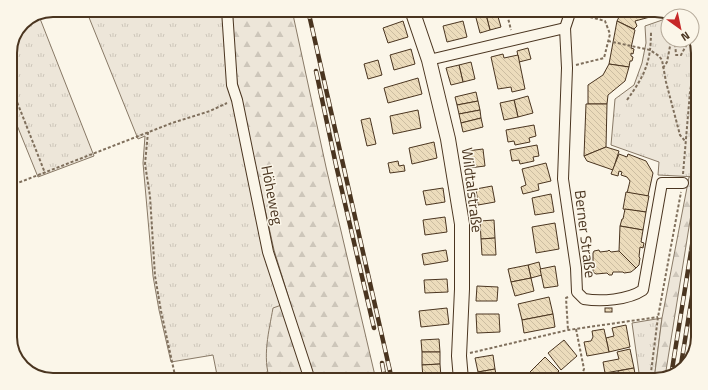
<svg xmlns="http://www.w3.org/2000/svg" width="708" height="390" font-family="'Titillium Web',sans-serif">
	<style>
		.grass { fill: url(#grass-tufts); stroke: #887966 }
		.forest { fill: url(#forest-firs); stroke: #887966 }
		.building { fill: url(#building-back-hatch); stroke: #4a3520 }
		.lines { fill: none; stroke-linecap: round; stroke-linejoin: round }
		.street-casing { stroke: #4a3520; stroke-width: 12 }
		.secondary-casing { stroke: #4a3520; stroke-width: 16 }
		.path { stroke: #7f6f5c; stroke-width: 2; stroke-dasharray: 3 2; stroke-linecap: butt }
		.street { stroke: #fbf6e9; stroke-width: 10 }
		.secondary { stroke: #fbf6e9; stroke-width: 14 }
		.rail-casing { stroke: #4a3520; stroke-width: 4.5 }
		.rail { stroke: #fbf6e9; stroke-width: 3; stroke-dasharray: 9; stroke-linecap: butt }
		.labels { text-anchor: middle; stroke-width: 3; stroke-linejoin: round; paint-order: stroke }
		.street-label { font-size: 15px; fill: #4a3520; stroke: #fbf6e9 }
		.rim { fill: none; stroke: #4a3520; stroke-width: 2 }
	</style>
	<defs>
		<pattern id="grass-tufts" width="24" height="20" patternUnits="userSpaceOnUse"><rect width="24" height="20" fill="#ede6d9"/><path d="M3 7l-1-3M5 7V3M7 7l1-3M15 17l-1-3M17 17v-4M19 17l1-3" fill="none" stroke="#cdc6ba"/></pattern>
		<pattern id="forest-firs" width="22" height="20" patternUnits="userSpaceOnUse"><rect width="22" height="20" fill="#ede6d9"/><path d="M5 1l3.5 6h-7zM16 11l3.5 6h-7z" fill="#cdc6ba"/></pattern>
		<pattern id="building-back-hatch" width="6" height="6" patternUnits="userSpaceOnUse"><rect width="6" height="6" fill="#ecdcbc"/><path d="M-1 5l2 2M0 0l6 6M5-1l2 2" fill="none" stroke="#ccbda1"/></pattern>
	</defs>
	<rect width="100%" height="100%" fill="#fbf6e9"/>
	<!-- grass -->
	<g class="grass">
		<polygon points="86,10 230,10 237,82 274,250 291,302 267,372 270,380 218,380 213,355 171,362 159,310 153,276 143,163 145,136 138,139"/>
		<polygon points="39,16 94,156 38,177 10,108 10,50 23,22"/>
		<polygon points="668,18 668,40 692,40 692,31 698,50 697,177 658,175 659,162 611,145 615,99 634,85 642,63 646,43 645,26"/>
		<polygon points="662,318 654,380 640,380 632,323"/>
	</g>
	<!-- forest -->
	<g class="forest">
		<path d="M230 10H292L326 167 376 380H270C262 357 269 331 273 308L290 302 274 250 237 82Z"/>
		<polygon points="689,177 697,177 665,377 654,380 662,318"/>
		<path d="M698 292C698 311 702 348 688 363Z"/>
	</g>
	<!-- building -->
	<g class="building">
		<polygon points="357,10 386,10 359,17"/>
		<polygon points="490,10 496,10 501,27 490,30 485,11"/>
		<polygon points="601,10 615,10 613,15 607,12 604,13"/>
		<polygon points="615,10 649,10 650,17 635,21 637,26 634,29 617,21 619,17 613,15"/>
		<polygon points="649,10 655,10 666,13 650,17"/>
		<polygon points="485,11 490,30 480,33 475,14"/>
		<polygon points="403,21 408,37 388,43 383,28"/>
		<polygon points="463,21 467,37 447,42 443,26"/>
		<polygon points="617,21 635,30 631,48 634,49 633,54 631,53 631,56 633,57 632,61 630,61 629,67 609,64"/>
		<polygon points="528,48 531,59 519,62 517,51"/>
		<polygon points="411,49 415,64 394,70 390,55"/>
		<polygon points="503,54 504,58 518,55 525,89 512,92 511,87 498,89 491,57"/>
		<polygon points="378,60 382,75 368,79 364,64"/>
		<polygon points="471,62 475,79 463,82 459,65"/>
		<polygon points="609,64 629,67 625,81 608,95 607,104 588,104 588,85 603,75"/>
		<polygon points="459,65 463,82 451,85 446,68"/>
		<polygon points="418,78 422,94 388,103 384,88"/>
		<polygon points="476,92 478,101 457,105 455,97"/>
		<polygon points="528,96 533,113 518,117 514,100"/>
		<polygon points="514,100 518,117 504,120 500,103"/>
		<polygon points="478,101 480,110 459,114 457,105"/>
		<polygon points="586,104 607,104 606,147 584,156"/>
		<polygon points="418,110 421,128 393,134 390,116"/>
		<polygon points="480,110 481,118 461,123 459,114"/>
		<polygon points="370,118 376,144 367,146 361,120"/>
		<polygon points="481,118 483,127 463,132 461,123"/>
		<polygon points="534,125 536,136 529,138 530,142 515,145 514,141 508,142 506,130"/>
		<polygon points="434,142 437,158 412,164 409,148"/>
		<polygon points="537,145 539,156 533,157 534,161 520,164 519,160 512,161 510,150"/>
		<polygon points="606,147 619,151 613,170 587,161 584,156"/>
		<polygon points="483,149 485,166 469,168 467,151"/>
		<polygon points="619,154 627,157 628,154 646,161 653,173 648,196 627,193 630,181 627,177 621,175 622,172 619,171 618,176 611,174"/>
		<polygon points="398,161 399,166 404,165 405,171 390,173 388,163"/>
		<polygon points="546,163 551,181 538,184 539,190 523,194 521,187 526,185 522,169"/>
		<polygon points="492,186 495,202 478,205 476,189"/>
		<polygon points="443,188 445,202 426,205 423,191"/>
		<polygon points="626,192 649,196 646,212 623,209"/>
		<polygon points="551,194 554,212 535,215 532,198"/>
		<polygon points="625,209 646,212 643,230 620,226 622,219 623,219"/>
		<polygon points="445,217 447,232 425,235 423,220"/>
		<polygon points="494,220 495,238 481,239 480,221"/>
		<polygon points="555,223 559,249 536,253 532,227"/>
		<polygon points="620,226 643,230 641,242 644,243 643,248 640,247 639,257 640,258 639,265 636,268 619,251"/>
		<polygon points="495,238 496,255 482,255 481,239"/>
		<polygon points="446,250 448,261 424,265 422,254"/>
		<polygon points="599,250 600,252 608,251 609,250 611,252 619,251 636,268 631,272 624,273 623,272 613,272 612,275 609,275 607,273 596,274 593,272 593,253 594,251"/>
		<polygon points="539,262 542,275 531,278 528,265"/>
		<polygon points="528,265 531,278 511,282 508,269"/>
		<polygon points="555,266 558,286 544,288 540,269"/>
		<polygon points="531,278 534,291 515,296 511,282"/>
		<polygon points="447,279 448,292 425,293 424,280"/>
		<polygon points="477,286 498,287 497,301 476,301"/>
		<polygon points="549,297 553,314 522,320 518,304"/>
		<polygon points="447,308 449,324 421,327 419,311"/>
		<rect x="605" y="308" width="7" height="4"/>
		<polygon points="476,314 499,314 500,332 477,333"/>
		<polygon points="553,314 555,327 524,333 522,320"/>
		<polygon points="626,325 630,347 609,352 606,338 614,336 612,328"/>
		<polygon points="604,329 609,352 587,356 584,342 591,341 593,337 592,331"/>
		<polygon points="439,339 440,352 422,352 421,340"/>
		<polygon points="564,340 577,356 561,370 548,353"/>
		<polygon points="630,349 634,368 605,373 603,362 619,359 617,352"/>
		<polygon points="422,352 440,352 440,364 422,365"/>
		<polygon points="493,355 495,369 478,372 475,358"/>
		<polygon points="545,357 559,371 550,380 538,380 530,372"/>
		<polygon points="440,364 441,377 423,378 422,365"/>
		<polygon points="634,368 636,380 608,380 619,378 618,371"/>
		<polygon points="495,369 497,380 479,380 478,372"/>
	</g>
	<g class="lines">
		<defs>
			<g id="street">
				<polyline points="227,10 232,85 237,100 268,252 310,380"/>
				<polyline points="565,28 571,10"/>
				<path d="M429 60 565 28 567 68 563 179 576 268 577 292 584 299C601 302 628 300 643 290L662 183H683"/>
			</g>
			<polyline id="secondary" points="412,10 429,60 448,139 462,224 462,289 459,356 461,380"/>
		</defs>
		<!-- street casing -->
		<use href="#street" class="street-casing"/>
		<!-- secondary casing -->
		<use href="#secondary" class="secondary-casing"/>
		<!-- path -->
		<g class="path">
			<polyline points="506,10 511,30"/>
			<polyline points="692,35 693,34"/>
			<polyline points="673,40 675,42 676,55 681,55 689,40"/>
			<polyline points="608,41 650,50 659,56 662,60 666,82 680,135 685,141"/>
			<polyline points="576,65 604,58 610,34 605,21 579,14"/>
			<polyline points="663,68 667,62 671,41 673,40"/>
			<polyline points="10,84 45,173"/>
			<path d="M627 100C645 75 651 62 651 31"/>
			<polyline points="148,132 145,164 150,196 155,276 161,311 176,380"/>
			<polyline points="683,174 690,92 697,48"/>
			<polyline points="10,186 172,123 210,111 227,103"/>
			<polyline points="568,297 566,298 568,330"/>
			<polyline points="576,329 584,369 580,380"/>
			<polyline points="470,353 568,330 658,317"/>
			<polyline points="650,380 658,317 681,192"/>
		</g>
		<!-- street -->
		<use href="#street" class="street"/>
		<!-- secondary -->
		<use href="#secondary" class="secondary"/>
		<defs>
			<g id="rail">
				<polyline points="308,10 392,380"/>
				<polyline points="316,71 336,165 374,328"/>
				<polyline points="382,363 385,380"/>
				<polyline points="680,371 698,259"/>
				<polyline points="671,376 698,208"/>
			</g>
		</defs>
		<!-- rail casing -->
		<use href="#rail" class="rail-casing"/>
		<!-- rail -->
		<use href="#rail" class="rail"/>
	</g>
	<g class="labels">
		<!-- street labels -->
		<g class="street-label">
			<text transform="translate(472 190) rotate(83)" y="5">Wildtalstraße</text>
			<text transform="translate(272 195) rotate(79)" y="5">Höheweg</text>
			<text transform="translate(585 234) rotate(83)" y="5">Berner Straße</text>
		</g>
	</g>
	<!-- crop -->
	<path d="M0 0H708V390H0ZM53 17H655A36 36 0 0 1 691 53V337A36 36 0 0 1 655 373H53A36 36 0 0 1 17 337V53A36 36 0 0 1 53 17Z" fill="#fbf6e9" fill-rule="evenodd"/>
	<path class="rim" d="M53 17H655A36 36 0 0 1 691 53V337A36 36 0 0 1 655 373H53A36 36 0 0 1 17 337V53A36 36 0 0 1 53 17Z"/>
	<!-- north arrow -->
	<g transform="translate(680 28) rotate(147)"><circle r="19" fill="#fbf6e9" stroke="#b4a999"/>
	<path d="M0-3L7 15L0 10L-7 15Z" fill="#c62828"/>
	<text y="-6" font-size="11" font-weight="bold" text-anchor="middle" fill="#4a3520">N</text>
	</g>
</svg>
